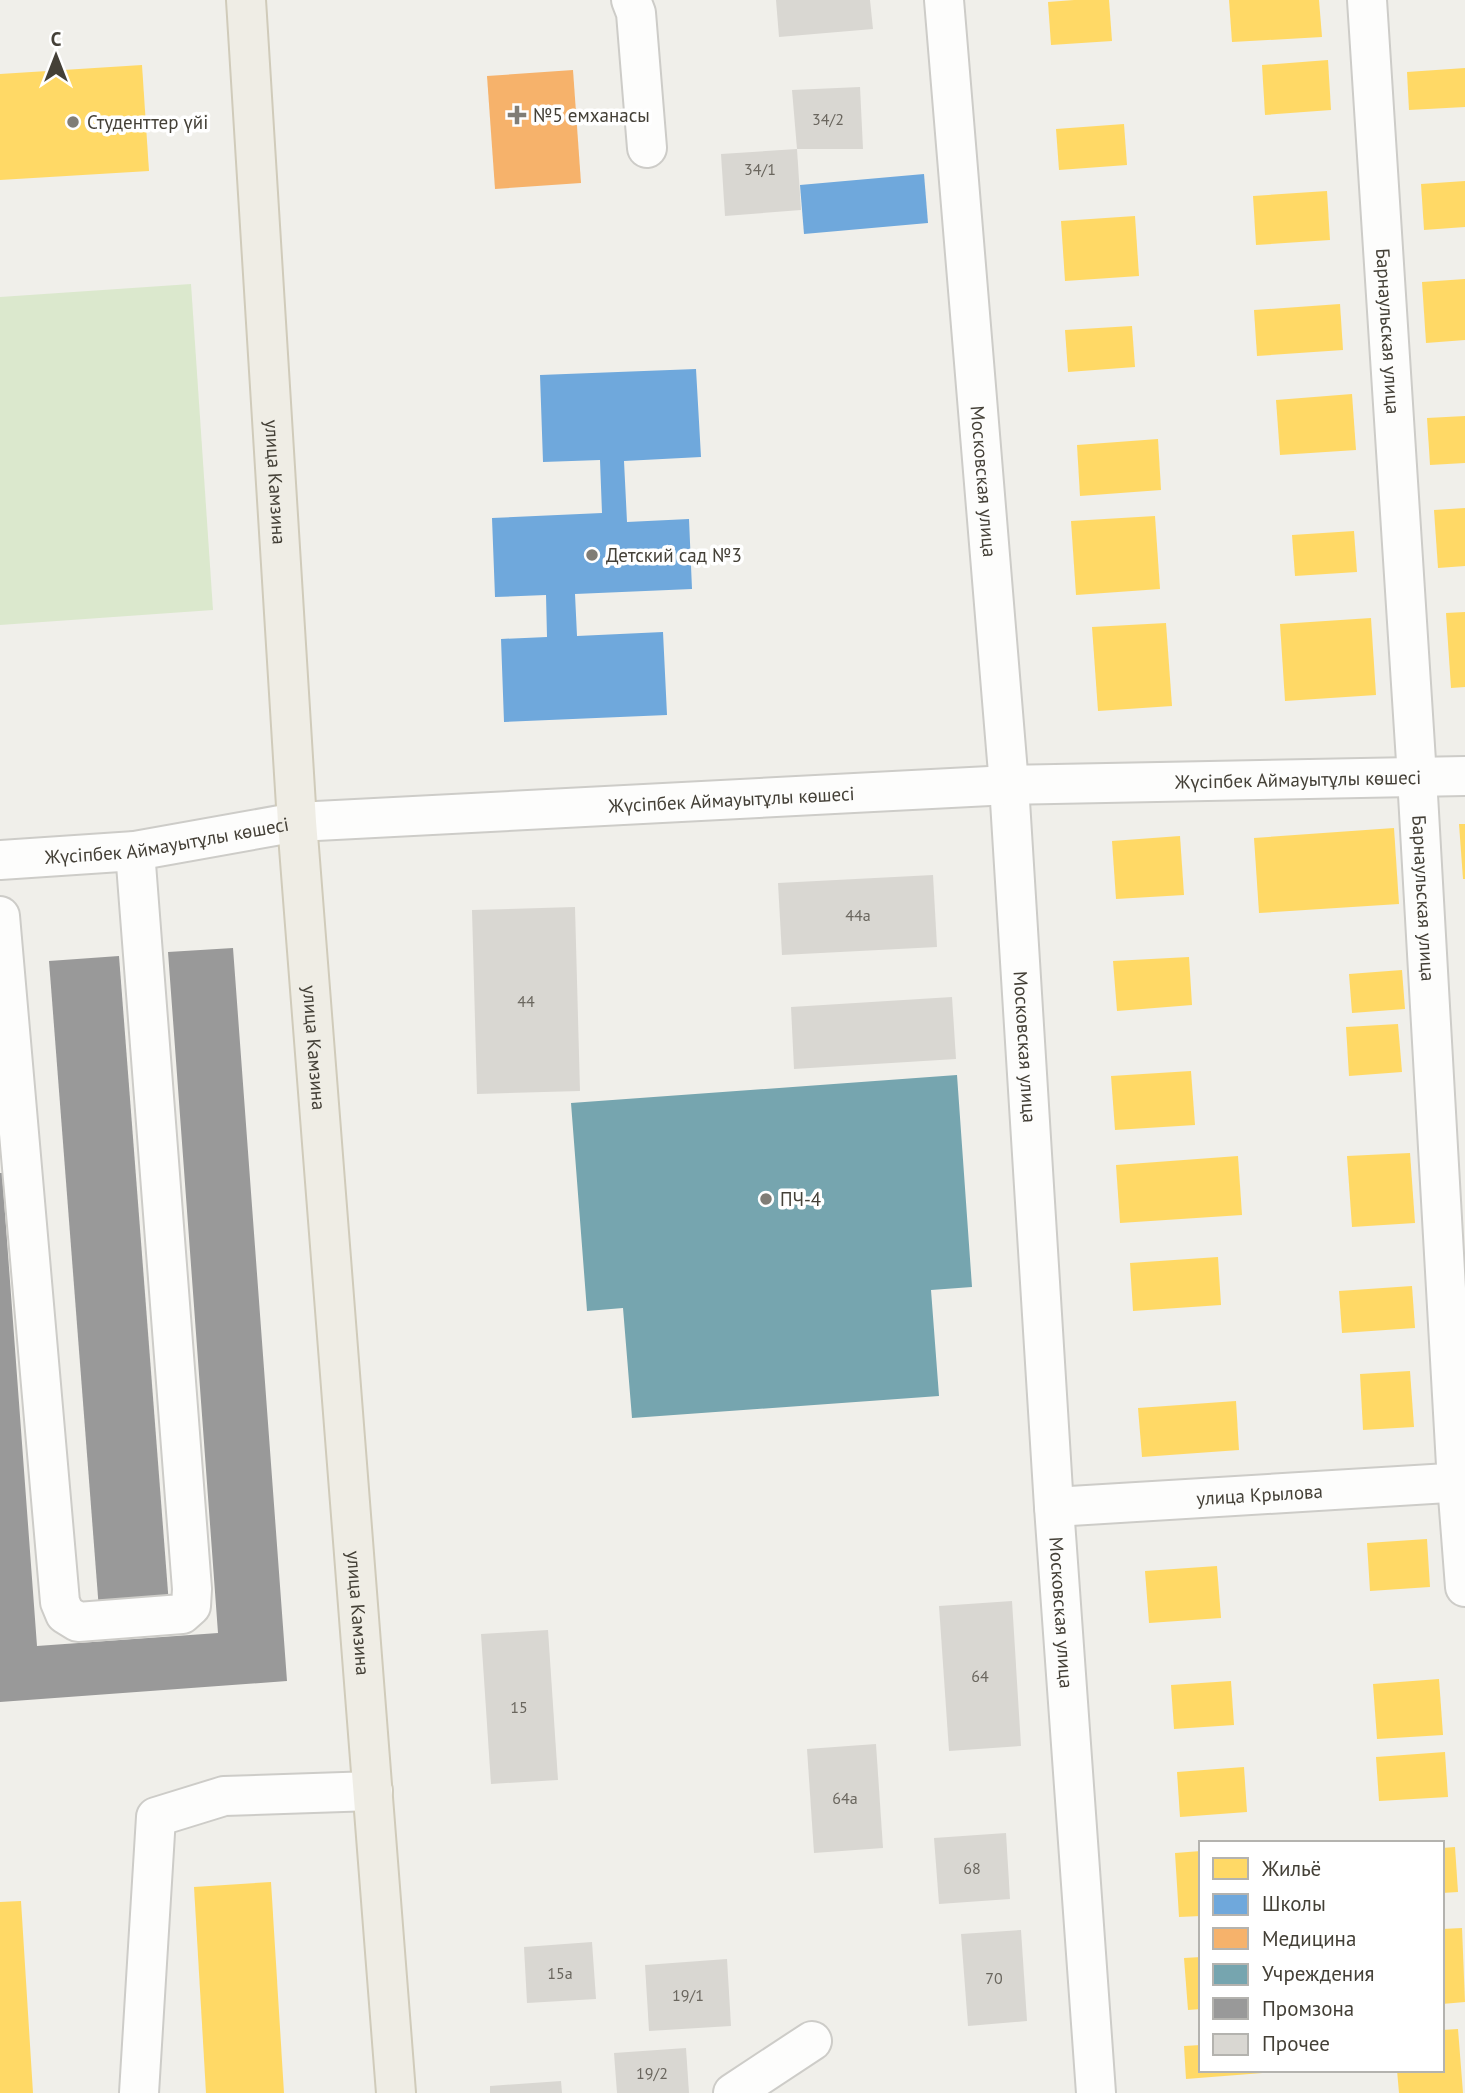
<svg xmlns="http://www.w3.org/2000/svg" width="1465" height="2093" font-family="'PT Sans',sans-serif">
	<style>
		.green { fill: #dbe8cd }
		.homes { fill: #ffd966 }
		.schools { fill: #6fa8dc }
		.health { fill: #f6b26b }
		.public { fill: #76a5af }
		.industry { fill: #999 }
		.building { fill: #d9d7d2 }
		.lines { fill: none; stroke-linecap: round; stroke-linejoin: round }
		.minor-casing { stroke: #cdccc8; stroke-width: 42 }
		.major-casing { stroke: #d0cbba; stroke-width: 42 }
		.minor { stroke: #fdfdfc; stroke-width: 38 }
		.major { stroke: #efede5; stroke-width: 38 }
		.poi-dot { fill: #807d76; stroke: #fff; stroke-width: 2.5 }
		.labels { text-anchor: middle; stroke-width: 7; stroke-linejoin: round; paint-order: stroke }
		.number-label { font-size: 16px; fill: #6a665e }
		.poi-label { font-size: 19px; fill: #444037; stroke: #fff; text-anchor: start }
		.street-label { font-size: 19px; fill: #444037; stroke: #fff }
	</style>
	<rect width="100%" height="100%" fill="#f0efea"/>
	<!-- green -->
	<polygon class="green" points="191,284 213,610 0,625 0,297"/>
	<!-- homes -->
	<g class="homes">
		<polygon points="1074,0 1109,0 1112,41 1051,45 1048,2"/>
		<polygon points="1229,0 1319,0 1322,37 1232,42"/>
		<polygon points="1328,60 1331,110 1265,115 1262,65"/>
		<polygon points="142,65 149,171 0,180 0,74"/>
		<polygon points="1465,68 1465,107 1409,110 1407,72"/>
		<polygon points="1124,124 1127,165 1059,170 1056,129"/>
		<polygon points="1465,181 1465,227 1424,230 1421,184"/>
		<polygon points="1327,191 1330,240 1256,245 1253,196"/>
		<polygon points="1135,216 1139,276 1065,281 1061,221"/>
		<polygon points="1465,279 1465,340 1426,343 1422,282"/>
		<polygon points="1340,304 1343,350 1257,356 1254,310"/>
		<polygon points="1132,326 1135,367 1068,372 1065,330"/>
		<polygon points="1352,394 1356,450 1280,455 1276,400"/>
		<polygon points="1465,416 1465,463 1430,465 1427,418"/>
		<polygon points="1158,439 1161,490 1080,496 1077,445"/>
		<polygon points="1465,508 1465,566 1438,568 1434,510"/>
		<polygon points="1155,516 1160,589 1076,595 1071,521"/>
		<polygon points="1354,531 1357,572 1295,576 1292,535"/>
		<polygon points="1465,612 1465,687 1451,688 1446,613"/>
		<polygon points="1371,618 1376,695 1285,701 1280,624"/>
		<polygon points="1166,623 1172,706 1098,711 1092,627"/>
		<polygon points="1459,824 1465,824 1465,879 1463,879"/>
		<polygon points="1394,828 1399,904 1259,913 1254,838"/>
		<polygon points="1180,836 1184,895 1116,899 1112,841"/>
		<polygon points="1189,957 1192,1005 1117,1011 1113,961"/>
		<polygon points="1402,970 1405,1009 1352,1013 1349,974"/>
		<polygon points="1398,1024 1402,1072 1349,1076 1346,1027"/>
		<polygon points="1191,1071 1195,1125 1115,1130 1111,1076"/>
		<polygon points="1410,1153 1415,1223 1352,1227 1347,1156"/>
		<polygon points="1238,1156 1242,1215 1120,1223 1116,1165"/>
		<polygon points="1218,1257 1221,1305 1133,1311 1130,1263"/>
		<polygon points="1412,1286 1415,1328 1342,1333 1339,1291"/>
		<polygon points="1410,1371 1414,1427 1363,1430 1360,1374"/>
		<polygon points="1236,1401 1239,1450 1142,1457 1138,1408"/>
		<polygon points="1427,1539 1430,1587 1370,1591 1367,1543"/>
		<polygon points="1217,1566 1221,1618 1149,1623 1145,1571"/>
		<polygon points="1439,1679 1443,1735 1377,1739 1373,1684"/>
		<polygon points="1231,1681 1234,1725 1174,1729 1171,1685"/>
		<polygon points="1445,1752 1448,1797 1379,1801 1376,1757"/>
		<polygon points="1244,1767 1247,1812 1180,1817 1177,1772"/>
		<polygon points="1455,1847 1458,1892 1442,1893 1442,1848"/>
		<polygon points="1201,1851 1201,1916 1179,1917 1175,1853"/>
		<polygon points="271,1882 284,2093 206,2093 194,1887"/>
		<polygon points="21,1901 33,2093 0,2093 0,1902"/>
		<polygon points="1462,1928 1465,2002 1442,2004 1442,1929"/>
		<polygon points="1201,1957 1201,2009 1188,2010 1184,1958"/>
		<polygon points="1458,2029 1463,2093 1399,2093 1397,2070 1442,2070 1442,2030"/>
		<polygon points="1201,2045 1201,2070 1274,2070 1274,2072 1186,2079 1184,2046"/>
	</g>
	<!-- schools -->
	<g class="schools">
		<polygon points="924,174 928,223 804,234 800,185"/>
		<polygon points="696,369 701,457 624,461 627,522 689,519 692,589 575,594 577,636 663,632 667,715 504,722 501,639 547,637 546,595 495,597 492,518 602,513 600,460 543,462 540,375"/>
	</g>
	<!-- health -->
	<polygon class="health" points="573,70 581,183 495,189 487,76"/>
	<!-- public -->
	<polygon class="public" points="957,1075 972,1287 931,1290 939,1396 632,1418 623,1308 587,1311 571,1103"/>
	<!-- industry -->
	<g class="industry">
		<polygon points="233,948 287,1681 0,1702 0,1173 2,1173 37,1646 218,1633 168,952"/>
		<polygon points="119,956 169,1605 99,1610 49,961"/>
	</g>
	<!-- building -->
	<g class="building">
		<polygon points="776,0 870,0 873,29 779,37"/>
		<polygon points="860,87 863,149 797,149 792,90"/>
		<polygon points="797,149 801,210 725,216 721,154"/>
		<polygon points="933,875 937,947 782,955 778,883"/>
		<polygon points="575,907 580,1091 477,1094 472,910"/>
		<polygon points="952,997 956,1059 794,1069 791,1007"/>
		<polygon points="1012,1601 1021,1746 949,1751 939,1606"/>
		<polygon points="548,1630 558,1780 491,1784 481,1634"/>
		<polygon points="876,1744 883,1848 814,1853 807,1749"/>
		<polygon points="1006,1833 1010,1899 939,1904 934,1838"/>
		<polygon points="1021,1930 1027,2021 968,2026 961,1934"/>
		<polygon points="592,1942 596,1999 527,2003 524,1947"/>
		<polygon points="727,1959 731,2026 649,2031 645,1965"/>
		<polygon points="686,2048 689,2093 617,2093 614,2053"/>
		<polygon points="561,2081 562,2093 490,2093 490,2086"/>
	</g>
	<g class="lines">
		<defs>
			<g id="minor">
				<polyline points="631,0 636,13 647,148"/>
				<path id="s1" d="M944 0 1009 785 1054 1507 1096 2093"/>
				<path id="s2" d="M1367 0 1417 777 1457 1483 1465 1587"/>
				<path id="s3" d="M0 860 135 851 297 822 1009 785 1465 776"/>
				<polyline points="0,916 60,1602 65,1614 78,1622 182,1614 191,1606 192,1589 135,851"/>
				<path id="s4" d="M1054 1507 1465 1482"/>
				<polyline points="139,2093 156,1817 224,1796 373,1791"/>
				<polyline points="733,2093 812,2041"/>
			</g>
			<g id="major">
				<path id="s5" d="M246 0 297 822 396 2093"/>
			</g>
		</defs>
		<!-- minor casing -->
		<use href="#minor" class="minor-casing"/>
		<!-- major casing -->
		<use href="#major" class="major-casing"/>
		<!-- minor -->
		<use href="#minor" class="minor"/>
		<!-- major -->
		<use href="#major" class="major"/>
	</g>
	<!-- markers -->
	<g class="poi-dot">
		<path d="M513.5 104.5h7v7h7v7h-7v7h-7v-7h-7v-7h7z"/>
		<circle cx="73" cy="122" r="7"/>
		<circle cx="592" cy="555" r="7"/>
		<circle cx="766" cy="1199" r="7"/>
	</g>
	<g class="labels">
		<!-- number labels -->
		<g class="number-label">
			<text x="828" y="125">34/2</text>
			<text x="760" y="175">34/1</text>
			<text x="858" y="921">44а</text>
			<text x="526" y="1007">44</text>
			<text x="980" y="1682">64</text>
			<text x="519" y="1713">15</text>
			<text x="845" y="1804">64а</text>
			<text x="972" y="1874">68</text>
			<text x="560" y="1979">15а</text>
			<text x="994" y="1984">70</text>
			<text x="688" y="2001">19/1</text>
			<text x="652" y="2079">19/2</text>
		</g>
		<!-- poi labels -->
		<g class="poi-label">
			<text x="533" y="122">№5 емханасы</text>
			<text x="87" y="129">Студенттер үйі</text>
			<text x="606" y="562">Детский сад №3</text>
			<text x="780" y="1206">ПЧ-4</text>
		</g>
		<!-- street labels -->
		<g class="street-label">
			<text dy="7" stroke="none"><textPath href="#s2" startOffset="332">Барнаульская улица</textPath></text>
			<text dy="7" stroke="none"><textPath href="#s5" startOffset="483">улица Камзина</textPath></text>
			<text dy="7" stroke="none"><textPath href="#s1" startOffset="483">Московская улица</textPath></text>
			<text dy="7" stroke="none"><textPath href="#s3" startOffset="1302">Жүсіпбек Аймауытұлы көшесі</textPath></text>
			<text dy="7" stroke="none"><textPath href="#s3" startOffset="735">Жүсіпбек Аймауытұлы көшесі</textPath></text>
			<text dy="7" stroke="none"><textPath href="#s3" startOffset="168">Жүсіпбек Аймауытұлы көшесі</textPath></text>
			<text dy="7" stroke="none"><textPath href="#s2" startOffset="900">Барнаульская улица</textPath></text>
			<text dy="7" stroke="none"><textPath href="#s1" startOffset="1050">Московская улица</textPath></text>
			<text dy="7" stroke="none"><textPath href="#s5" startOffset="1050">улица Камзина</textPath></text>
			<text dy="7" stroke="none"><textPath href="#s4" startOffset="206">улица Крылова</textPath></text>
			<text dy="7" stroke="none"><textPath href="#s5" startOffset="1617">улица Камзина</textPath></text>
			<text dy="7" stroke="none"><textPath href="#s1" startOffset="1617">Московская улица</textPath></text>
		</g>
	</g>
	<!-- legend -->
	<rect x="1199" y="1841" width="245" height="231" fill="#ffffff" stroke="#b4b3af" stroke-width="2"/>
	<rect x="1213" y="1858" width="35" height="21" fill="#ffd966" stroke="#b4b3af" stroke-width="2"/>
	<text x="1262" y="1876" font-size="21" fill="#444037">Жильё</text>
	<rect x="1213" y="1894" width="35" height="21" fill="#6fa8dc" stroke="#b4b3af" stroke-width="2"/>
	<text x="1262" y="1911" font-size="21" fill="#444037">Школы</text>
	<rect x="1213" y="1928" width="35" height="21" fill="#f6b26b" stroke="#b4b3af" stroke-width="2"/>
	<text x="1262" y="1946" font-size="21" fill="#444037">Медицина</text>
	<rect x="1213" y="1964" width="35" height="21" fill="#76a5af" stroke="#b4b3af" stroke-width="2"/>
	<text x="1262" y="1981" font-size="21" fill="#444037">Учреждения</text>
	<rect x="1213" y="1998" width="35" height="21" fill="#999999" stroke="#b4b3af" stroke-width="2"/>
	<text x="1262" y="2016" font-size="21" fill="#444037">Промзона</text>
	<rect x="1213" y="2034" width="35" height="21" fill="#d9d7d2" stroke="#b4b3af" stroke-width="2"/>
	<text x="1262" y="2051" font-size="21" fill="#444037">Прочее</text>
	<!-- north arrow -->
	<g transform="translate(56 56)" stroke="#ffffff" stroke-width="5" paint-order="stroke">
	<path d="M0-5L12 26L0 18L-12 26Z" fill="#444037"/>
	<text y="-10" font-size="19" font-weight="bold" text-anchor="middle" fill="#444037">С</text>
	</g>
</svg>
